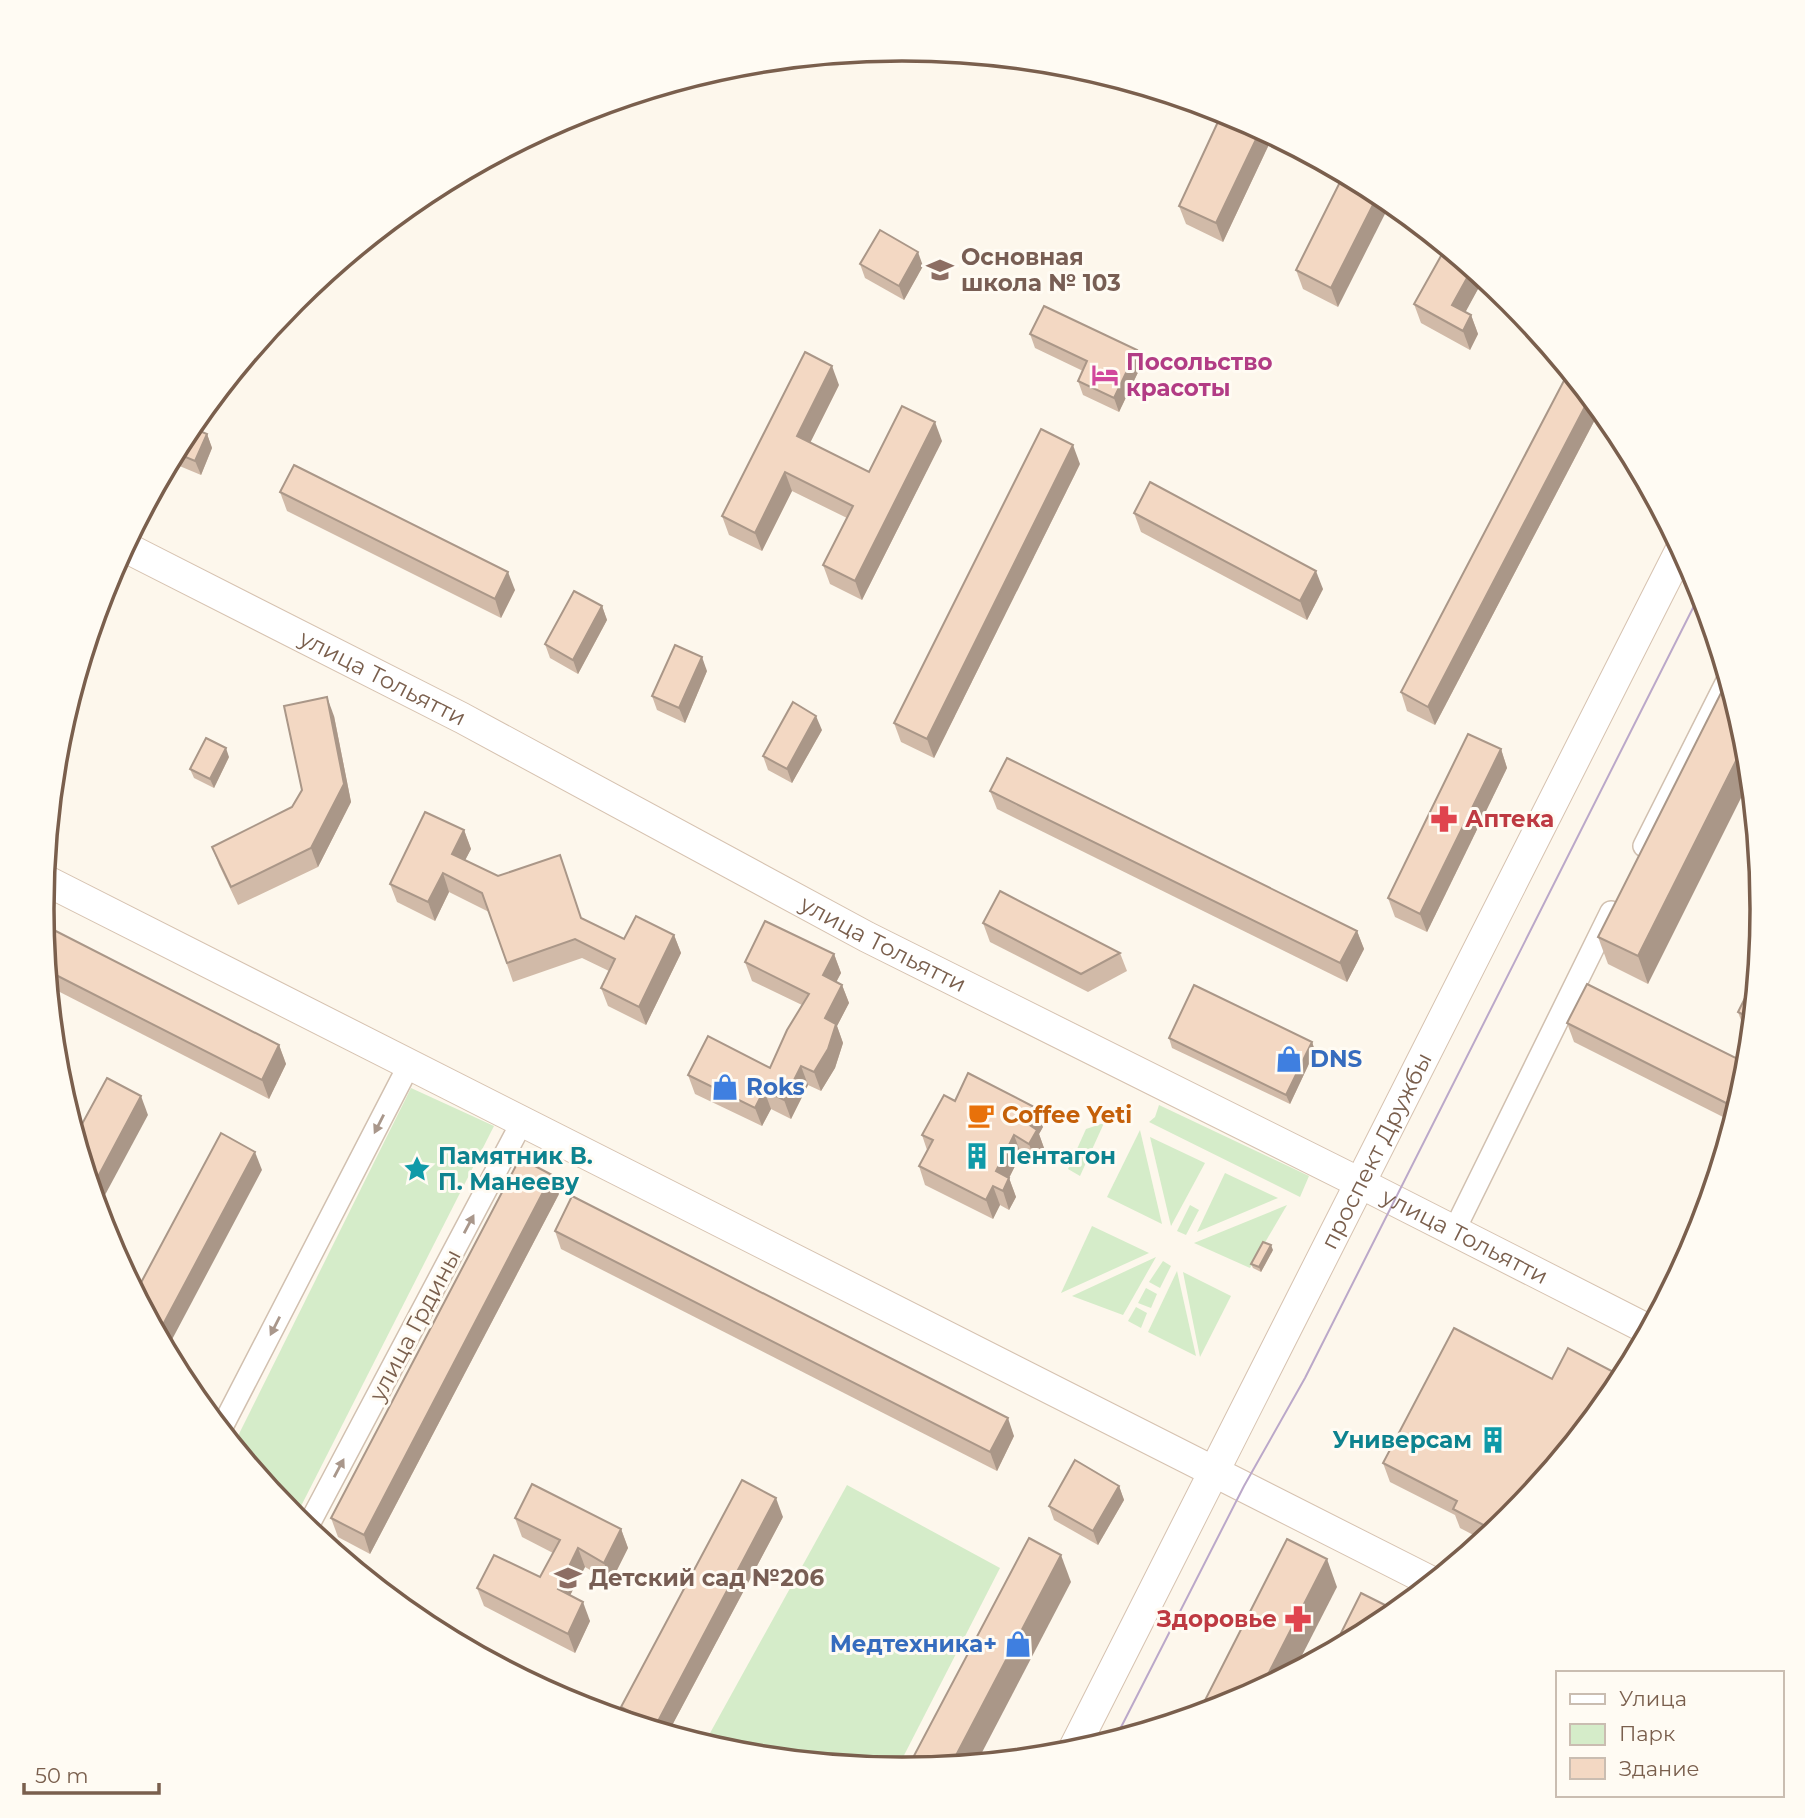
<svg xmlns="http://www.w3.org/2000/svg" width="1805" height="1818" font-family="Montserrat,sans-serif">
	<style>
		.green { fill: #d5ecc9 }
		.lines { fill: none; stroke-linecap: round; stroke-linejoin: round }
		.street-casing { stroke: #d1c0b0; stroke-width: 24 }
		.secondary-casing { stroke: #d6c2b0; stroke-width: 32 }
		.street { stroke: #fff; stroke-width: 21 }
		.secondary { stroke: #fff; stroke-width: 30 }
		.tram { stroke: #bba8c9; stroke-width: 2 }
		.wall { fill: #d1baa8 }
		.shaded-wall { fill: #aa9788 }
		.building { fill: #f3d8c3; stroke: #aa9788; stroke-width: 2 }
		.oneway { fill: #a9978b }
		.labels { text-anchor: middle; stroke-width: 6; stroke-linejoin: round; paint-order: stroke }
		.education-label { font-size: 23px; font-weight: bold; fill: #785e54; stroke: #fffbf3; text-anchor: start }
		.hotel-label { font-size: 23px; font-weight: bold; fill: #b23c85; stroke: #fffbf3; text-anchor: start }
		.street-label { font-size: 23px; fill: #7a5f4d; stroke: #fffbf3 }
		.health-label { font-size: 23px; font-weight: bold; fill: #be3a42; stroke: #fffbf3; text-anchor: start }
		.shop-label { font-size: 23px; font-weight: bold; fill: #366cbe; stroke: #fffbf3; text-anchor: start }
		.food-label { font-size: 23px; font-weight: bold; fill: #c56008; stroke: #fffbf3; text-anchor: start }
		.culture-label { font-size: 23px; font-weight: bold; fill: #0d838f; stroke: #fffbf3; text-anchor: start }
		.rim { fill: none; stroke: #7a5f4d; stroke-width: 3.5 }
	</style>
	<rect width="100%" height="100%" fill="#fdf7ec"/>
	<!-- green -->
	<g class="green">
		<polygon points="411,1088 494,1126 295,1518 234,1444"/>
		<polygon points="1159,1105 1309,1176 1300,1197 1149,1122 1155,1117"/>
		<polygon points="1104,1123 1080,1176 1068,1169 1086,1129"/>
		<polygon points="1140,1130 1162,1224 1107,1197"/>
		<polygon points="1150,1137 1205,1163 1171,1226"/>
		<polygon points="1225,1173 1278,1198 1197,1232"/>
		<polygon points="1190,1205 1199,1210 1186,1235 1177,1231"/>
		<polygon points="1287,1205 1250,1268 1194,1243"/>
		<polygon points="1092,1226 1149,1253 1061,1293"/>
		<polygon points="1156,1257 1123,1315 1072,1296"/>
		<polygon points="1163,1261 1171,1266 1160,1288 1149,1282"/>
		<polygon points="1177,1271 1196,1356 1148,1332"/>
		<polygon points="1183,1272 1231,1296 1200,1357"/>
		<polygon points="1146,1288 1157,1294 1151,1308 1138,1303"/>
		<polygon points="1136,1307 1147,1313 1141,1328 1128,1321"/>
		<polygon points="847,1485 1000,1568 897,1769 734,1753 704,1744"/>
	</g>
	<g class="lines">
		<defs>
			<g id="street">
				<polyline points="1644,846 1728,679"/>
				<polyline points="1454,1231 1611,912"/>
				<polyline points="221,1429 410,1063"/>
				<polyline points="307,1528 522,1122"/>
			</g>
			<g id="secondary">
				<path id="s1" d="M125 547 462 718 867 937 1360 1183 1649 1330"/>
				<polyline points="45,880 1432,1582"/>
				<path id="s2" d="M1072 1752 1681 549"/>
			</g>
		</defs>
		<!-- street casing -->
		<use href="#street" class="street-casing"/>
		<!-- secondary casing -->
		<use href="#secondary" class="secondary-casing"/>
		<!-- street -->
		<use href="#street" class="street"/>
		<!-- secondary -->
		<use href="#secondary" class="secondary"/>
		<!-- tram -->
		<polyline class="tram" points="1115,1739 1244,1486 1305,1378 1701,592"/>
	</g>
	<!-- wall -->
	<g class="wall">
		<polygon points="1232,114 1273,136 1223,242 1186,224 1179,206"/>
		<polygon points="1344,174 1338,307 1303,289 1296,270"/>
		<polygon points="1446,247 1484,278 1465,312 1471,315 1478,334 1470,350 1421,323 1414,304"/>
		<polygon points="860,264 923,266 904,300 865,278"/>
		<polygon points="1030,334 1142,364 1119,412 1083,395 1078,381 1083,371 1035,348"/>
		<polygon points="1569,371 1600,410 1435,725 1407,711 1401,692"/>
		<polygon points="839,385 810,443 869,472 942,441 862,600 830,584 823,565 847,518 792,491 762,551 729,535 722,516"/>
		<polygon points="187,431 207,434 212,448 201,475 170,462"/>
		<polygon points="1080,464 934,758 901,742 894,723"/>
		<polygon points="280,492 515,590 501,618 287,511"/>
		<polygon points="1134,513 1323,589 1307,620 1141,532"/>
		<polygon points="602,606 607,620 578,674 550,658 545,644"/>
		<polygon points="707,671 685,723 657,710 652,696"/>
		<polygon points="1722,691 1648,984 1608,964 1598,937"/>
		<polygon points="334,716 351,802 318,867 238,905 219,865 212,847 292,807 302,790"/>
		<polygon points="822,730 792,783 768,770 763,756"/>
		<polygon points="1501,749 1507,768 1427,932 1395,917 1388,898"/>
		<polygon points="229,757 214,788 194,778 190,769"/>
		<polygon points="990,791 1357,931 1364,949 1347,982 997,809"/>
		<polygon points="464,830 471,849 465,860 624,939 674,935 681,953 646,1025 608,1006 601,988 609,971 582,958 513,982 489,912 449,892 435,921 397,902 390,884"/>
		<polygon points="983,923 1120,953 1127,971 1088,992 990,942"/>
		<polygon points="44,925 279,1045 286,1064 269,1099 50,987"/>
		<polygon points="834,954 841,973 836,982 842,985 849,1003 837,1026 843,1043 835,1068 821,1091 808,1085 791,1119 771,1109 762,1126 695,1094 688,1075 770,1068 802,1005 752,981 745,962"/>
		<polygon points="1756,976 1751,1033 1745,1031 1738,1012"/>
		<polygon points="1567,1023 1746,1077 1733,1122 1574,1042"/>
		<polygon points="1169,1038 1312,1042 1315,1051 1290,1104 1172,1048"/>
		<polygon points="955,1101 1043,1127 1039,1134 1044,1148 1036,1163 1021,1154 1009,1178 1016,1197 1009,1210 1000,1205 993,1219 925,1185 919,1166 927,1150 922,1135"/>
		<polygon points="559,1194 370,1554 338,1537 331,1518"/>
		<polygon points="555,1231 1014,1436 997,1471 561,1249"/>
		<polygon points="1273,1250 1261,1272 1253,1268 1251,1264"/>
		<polygon points="1383,1463 1511,1518 1483,1540 1460,1528 1455,1515 1390,1482"/>
		<polygon points="1119,1486 1124,1500 1098,1545 1054,1520 1049,1506"/>
		<polygon points="783,1517 668,1733 626,1720 621,1707"/>
		<polygon points="515,1518 621,1529 628,1548 611,1582 585,1567 570,1595 590,1621 575,1653 484,1606 477,1588 540,1577 553,1553 522,1537"/>
		<polygon points="1380,1625 1345,1644 1341,1633"/>
	</g>
	<!-- shaded-wall -->
	<g class="shaded-wall">
		<polygon points="1261,129 1273,136 1223,242 1216,223"/>
		<polygon points="1379,193 1391,202 1338,307 1331,288"/>
		<polygon points="918,252 923,266 904,300 899,286"/>
		<polygon points="1472,269 1484,278 1459,324 1452,305"/>
		<polygon points="1471,315 1478,334 1470,350 1463,331"/>
		<polygon points="1137,350 1142,364 1119,412 1114,398"/>
		<polygon points="832,366 839,385 804,455 797,436"/>
		<polygon points="1590,397 1600,410 1435,725 1428,707"/>
		<polygon points="935,422 942,441 862,600 855,581"/>
		<polygon points="207,434 212,448 201,475 195,461"/>
		<polygon points="1073,445 1080,464 934,758 927,739"/>
		<polygon points="785,472 792,491 762,551 755,533"/>
		<polygon points="1316,571 1323,589 1307,620 1300,601"/>
		<polygon points="508,572 515,590 501,618 495,599"/>
		<polygon points="602,606 607,620 578,674 573,660"/>
		<polygon points="702,657 707,671 685,723 679,708"/>
		<polygon points="327,697 334,716 351,802 318,867 311,848"/>
		<polygon points="816,716 822,730 792,783 787,769"/>
		<polygon points="1746,741 1750,780 1648,984 1638,956"/>
		<polygon points="226,748 229,757 214,788 210,779"/>
		<polygon points="1501,749 1507,768 1427,932 1420,914"/>
		<polygon points="464,830 471,849 459,872 452,854"/>
		<polygon points="443,873 449,892 435,921 428,902"/>
		<polygon points="1357,931 1364,949 1347,982 1340,963"/>
		<polygon points="674,935 681,953 646,1025 639,1007"/>
		<polygon points="834,954 841,973 830,994 823,975"/>
		<polygon points="842,985 849,1003 837,1026 843,1043 835,1068 821,1091 814,1072 825,1018"/>
		<polygon points="1312,1042 1315,1051 1290,1104 1286,1095"/>
		<polygon points="279,1045 286,1064 269,1099 262,1080"/>
		<polygon points="801,1066 808,1085 791,1119 784,1100"/>
		<polygon points="764,1090 771,1109 762,1126 755,1108"/>
		<polygon points="141,1096 148,1115 98,1208 92,1188"/>
		<polygon points="1036,1108 1043,1127 1039,1134 1044,1148 1036,1163 1029,1144 1028,1124"/>
		<polygon points="1014,1135 1021,1154 1003,1190 996,1171"/>
		<polygon points="255,1152 262,1170 167,1349 158,1334"/>
		<polygon points="552,1175 559,1194 370,1554 364,1535"/>
		<polygon points="1009,1178 1016,1197 1009,1210 1003,1191"/>
		<polygon points="993,1186 1000,1205 993,1219 986,1200"/>
		<polygon points="1271,1245 1273,1250 1261,1272 1259,1267"/>
		<polygon points="1008,1418 1014,1436 997,1471 990,1452"/>
		<polygon points="1119,1486 1124,1500 1098,1545 1093,1531"/>
		<polygon points="776,1498 783,1517 668,1733 657,1729 656,1725"/>
		<polygon points="621,1529 628,1548 611,1582 604,1563"/>
		<polygon points="578,1548 585,1567 564,1607 558,1589"/>
		<polygon points="1061,1555 1071,1582 977,1762 951,1765"/>
		<polygon points="1327,1559 1337,1587 1294,1671 1261,1688"/>
		<polygon points="583,1602 590,1621 575,1653 568,1634"/>
	</g>
	<!-- building -->
	<g class="building">
		<polygon points="1223,111 1232,114 1261,129 1216,223 1179,206"/>
		<polygon points="1344,174 1379,193 1331,288 1296,270"/>
		<polygon points="880,230 918,252 899,286 860,264"/>
		<polygon points="1446,247 1472,269 1452,305 1471,315 1463,331 1414,304"/>
		<polygon points="1044,306 1137,350 1114,398 1078,381 1087,361 1030,334"/>
		<polygon points="805,352 832,366 797,436 869,472 902,406 935,422 855,581 823,565 853,506 785,472 755,533 722,516"/>
		<polygon points="1569,371 1590,397 1428,707 1401,692"/>
		<polygon points="190,427 207,434 195,461 176,453"/>
		<polygon points="1041,429 1073,445 927,739 894,723"/>
		<polygon points="294,465 508,572 495,599 280,492"/>
		<polygon points="1150,482 1316,571 1300,601 1134,513"/>
		<polygon points="574,591 602,606 573,660 545,644"/>
		<polygon points="675,645 702,657 679,708 652,696"/>
		<polygon points="1722,691 1733,696 1746,741 1638,956 1598,937"/>
		<polygon points="327,697 344,784 311,848 231,887 212,847 292,807 302,790 284,706"/>
		<polygon points="793,702 816,716 787,769 763,756"/>
		<polygon points="1468,734 1501,749 1420,914 1388,898"/>
		<polygon points="206,738 226,748 210,779 190,769"/>
		<polygon points="1007,758 1357,931 1340,963 990,791"/>
		<polygon points="425,812 464,830 452,854 498,876 560,855 581,918 624,939 636,916 674,935 639,1007 601,988 615,959 575,939 507,963 482,893 443,873 428,902 390,884"/>
		<polygon points="1000,891 1120,953 1081,974 983,923"/>
		<polygon points="765,921 834,954 823,975 842,985 825,1018 836,1024 828,1049 814,1072 801,1066 784,1100 764,1090 755,1108 688,1075 708,1036 770,1068 787,1030 809,994 745,962"/>
		<polygon points="44,925 279,1045 262,1080 48,971"/>
		<polygon points="1756,976 1752,1019 1738,1012"/>
		<polygon points="1587,984 1748,1064 1746,1077 1736,1108 1567,1023"/>
		<polygon points="1194,985 1312,1042 1286,1095 1169,1038"/>
		<polygon points="968,1073 1036,1108 1028,1124 1037,1130 1029,1144 1014,1135 996,1171 1009,1178 1003,1191 993,1186 986,1200 919,1166 933,1140 922,1135 944,1095 955,1101"/>
		<polygon points="107,1078 141,1096 92,1188 76,1135"/>
		<polygon points="221,1133 255,1152 158,1334 136,1292"/>
		<polygon points="520,1158 552,1175 364,1535 331,1518"/>
		<polygon points="572,1196 1008,1418 990,1452 555,1231"/>
		<polygon points="1263,1242 1271,1245 1259,1267 1251,1264"/>
		<polygon points="1454,1328 1552,1379 1568,1348 1623,1377 1618,1387 1511,1518 1495,1531 1453,1509 1457,1501 1383,1463"/>
		<polygon points="1075,1460 1119,1486 1093,1531 1049,1506"/>
		<polygon points="742,1480 776,1498 656,1725 621,1707"/>
		<polygon points="532,1484 621,1529 604,1563 578,1548 558,1589 583,1602 568,1634 477,1588 494,1555 540,1577 560,1540 515,1518"/>
		<polygon points="1029,1538 1061,1555 951,1765 907,1769"/>
		<polygon points="1287,1539 1327,1559 1261,1688 1231,1704 1198,1714"/>
		<polygon points="1361,1593 1397,1611 1380,1625 1353,1639 1341,1633"/>
	</g>
	<!-- one-way arrows -->
	<defs><path id="oneway-solid" d="M-6-.8H1V-3.2L6.5 0L1 3.2V.8H-6Z" transform="scale(1.75)"/></defs>
	<g class="oneway">
		<use href="#oneway-solid" transform="translate(379 1124) rotate(117)"/>
		<use href="#oneway-solid" transform="translate(469 1224) rotate(-62)"/>
		<use href="#oneway-solid" transform="translate(275 1326) rotate(117)"/>
		<use href="#oneway-solid" transform="translate(339 1468) rotate(-62)"/>
	</g>
	<!-- icons -->
	<defs>
		<symbol id="school-bare" viewBox="-9 -9 18 18"><path d="M0-5L7-2L0 1L-7-2ZM-4 1L0 2.5L4 1V4Q0 6-4 4Z" fill="#8d6e63" stroke="#fffbf3" stroke-width="2.5" paint-order="stroke"/></symbol>
		<symbol id="hotel-bare" viewBox="-9 -9 18 18"><path d="M-6-4.5h1.5V1H6V5H4.5V3h-9V5H-6ZM-4 0a1.8 1.8 0 1 1 3.6 0ZM.5 0V-2.5h3Q6-2.5 6 0Z" fill="#d1479c" stroke="#fffbf3" stroke-width="2.5" paint-order="stroke"/></symbol>
		<symbol id="pharmacy-bare" viewBox="-9 -9 18 18"><path d="M-2-6h4v4h4v4h-4v4h-4v-4h-4v-4h4Z" fill="#e0444e" stroke="#fffbf3" stroke-width="2.5" paint-order="stroke"/></symbol>
		<symbol id="shop-bare" viewBox="-9 -9 18 18"><path d="M-5-2.5h2.3a2.7 3.5 0 0 1 5.4 0H5L5.5 6h-11ZM-1.5-2.5h3a1.5 2.3 0 0 0-3 0Z" fill="#3f7fe0" stroke="#fffbf3" stroke-width="2.5" paint-order="stroke"/></symbol>
		<symbol id="cafe-bare" viewBox="-9 -9 18 18"><path d="M-5.5-4.5H6V0H3Q3 3.5 0 3.5H-2.5Q-5.5 3.5-5.5 0ZM3-3.2v2h1.7v-2ZM-6 4.5H4V6H-6Z" fill="#e8710a" stroke="#fffbf3" stroke-width="2.5" paint-order="stroke"/></symbol>
		<symbol id="building-bare" viewBox="-9 -9 18 18"><path d="M-4-6H4V6H1V3H-1V6H-4ZM-2.5-4.3h1.7v1.8h-1.7ZM.8-4.3h1.7v1.8H.8ZM-2.5-1h1.7V.8h-1.7ZM.8-1h1.7V.8H.8Z" fill="#0f9aa8" stroke="#fffbf3" stroke-width="2.5" paint-order="stroke"/></symbol>
		<symbol id="sight-bare" viewBox="-9 -9 18 18"><path d="M0-6L1.8-2.2L6-1.7L2.9 1.2L3.7 5.4L0 3.3L-3.7 5.4L-2.9 1.2L-6-1.7L-1.8-2.2Z" fill="#0f9aa8" stroke="#fffbf3" stroke-width="2.5" paint-order="stroke"/></symbol>
	</defs>
	<g fill-rule="evenodd">
		<use href="#school-bare" x="921" y="251" width="38" height="38"/>
		<use href="#hotel-bare" x="1086" y="356" width="38" height="38"/>
		<use href="#pharmacy-bare" x="1425" y="800" width="38" height="38"/>
		<use href="#shop-bare" x="1270" y="1040" width="38" height="38"/>
		<use href="#shop-bare" x="706" y="1068" width="38" height="38"/>
		<use href="#cafe-bare" x="962" y="1096" width="38" height="38"/>
		<use href="#building-bare" x="958" y="1137" width="38" height="38"/>
		<use href="#sight-bare" x="398" y="1150" width="38" height="38"/>
		<use href="#building-bare" x="1474" y="1421" width="38" height="38"/>
		<use href="#school-bare" x="549" y="1559" width="38" height="38"/>
		<use href="#pharmacy-bare" x="1279" y="1600" width="38" height="38"/>
		<use href="#shop-bare" x="999" y="1625" width="38" height="38"/>
	</g>
	<g class="labels">
		<!-- education labels -->
		<g class="education-label">
			<text x="961" y="265">Основная<tspan x="961" dy="26">школа № 103</tspan></text>
			<text x="589" y="1586">Детский сад №206</text>
		</g>
		<!-- hotel labels -->
		<g class="hotel-label">
			<text x="1126" y="370">Посольство<tspan x="1126" dy="26">красоты</tspan></text>
		</g>
		<!-- street labels -->
		<g class="street-label">
			<text dy="8" stroke="none"><textPath href="#s1" startOffset="289">улица Тольятти</textPath></text>
			<text dy="8" stroke="none"><textPath href="#s1" startOffset="856">улица Тольятти</textPath></text>
			<text dy="8" stroke="none"><textPath href="#s2" startOffset="674">проспект Дружбы</textPath></text>
			<text dy="8" stroke="none"><textPath href="#s1" startOffset="1507">улица Тольятти</textPath></text>
			<text transform="translate(415 1325) rotate(-62)" y="8">улица Грдины</text>
		</g>
		<!-- health labels -->
		<g class="health-label">
			<text x="1465" y="827">Аптека</text>
			<text x="1277" y="1627" text-anchor="end">Здоровье</text>
		</g>
		<!-- shop labels -->
		<g class="shop-label">
			<text x="1310" y="1067">DNS</text>
			<text x="746" y="1095">Roks</text>
			<text x="997" y="1652" text-anchor="end">Медтехника+</text>
		</g>
		<!-- food labels -->
		<g class="food-label">
			<text x="1002" y="1123">Coffee Yeti</text>
		</g>
		<!-- culture labels -->
		<g class="culture-label">
			<text x="438" y="1164">Памятник В.<tspan x="438" dy="26">П. Манееву</tspan></text>
			<text x="998" y="1164">Пентагон</text>
			<text x="1472" y="1448" text-anchor="end">Универсам</text>
		</g>
	</g>
	<!-- crop -->
	<path d="M0 0H1805V1818H0ZM54 909a848 848 0 1 1 1696 0a848 848 0 1 1-1696 0Z" fill="#fffbf3" fill-rule="evenodd"/>
	<path class="rim" d="M54 909a848 848 0 1 1 1696 0a848 848 0 1 1-1696 0Z"/>
	<!-- legend -->
	<rect x="1556" y="1671" width="228" height="126" fill="#fffbf3" stroke="#cabdb1" stroke-width="2"/>
	<rect x="1570" y="1694" width="35" height="10" fill="#ffffff" stroke="#cabdb1" stroke-width="2"/>
	<text x="1619" y="1706" font-size="21" fill="#7a5f4d">Улица</text>
	<rect x="1570" y="1724" width="35" height="21" fill="#d5ecc9" stroke="#cabdb1" stroke-width="2"/>
	<text x="1619" y="1741" font-size="21" fill="#7a5f4d">Парк</text>
	<rect x="1570" y="1758" width="35" height="21" fill="#f3d8c3" stroke="#cabdb1" stroke-width="2"/>
	<text x="1619" y="1776" font-size="21" fill="#7a5f4d">Здание</text>
	<!-- scale -->
	<path d="M24 1783v10h135v-10" fill="none" stroke="#7a5f4d" stroke-width="3.5"/>
	<text x="35" y="1783" font-size="21" fill="#7a5f4d" stroke="#fffbf3" stroke-width="5" paint-order="stroke">50 m</text>
</svg>
